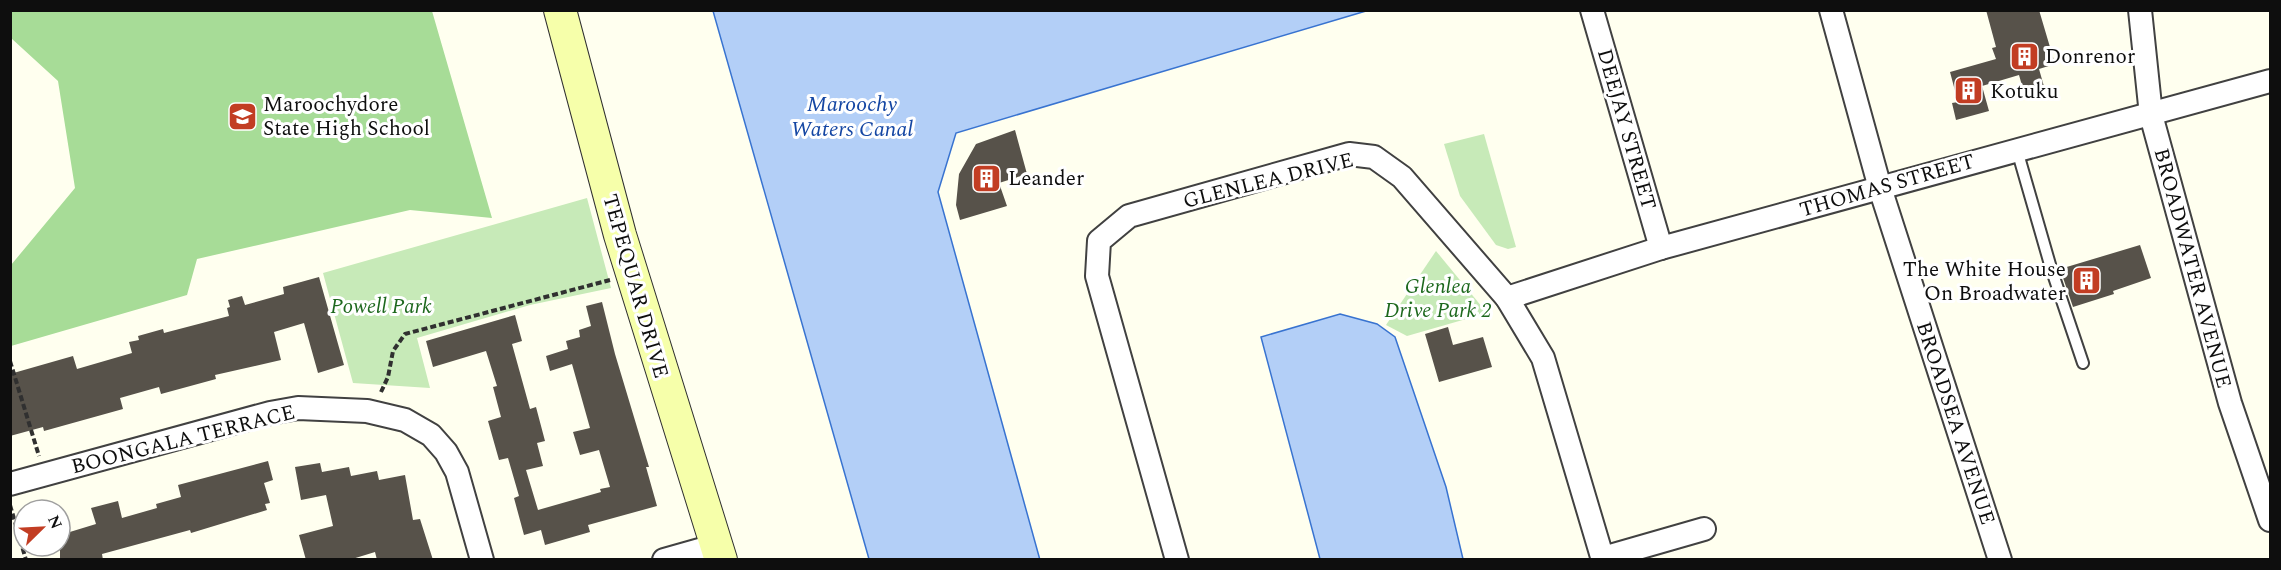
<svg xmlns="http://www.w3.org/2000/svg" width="2281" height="570" font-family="Spectral,serif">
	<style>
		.green { fill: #c7eab8 }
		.forest { fill: #a7dc97 }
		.water { fill: #b3cff7; stroke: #3873d0; stroke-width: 1.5 }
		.building { fill: #57524a }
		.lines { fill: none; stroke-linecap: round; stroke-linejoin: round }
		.lane-casing { stroke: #414141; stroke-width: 14 }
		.street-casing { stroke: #414141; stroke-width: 26 }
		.secondary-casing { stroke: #303030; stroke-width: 34 }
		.path { stroke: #303030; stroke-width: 4; stroke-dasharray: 6 3; stroke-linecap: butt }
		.lane { stroke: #fff; stroke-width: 10 }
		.street { stroke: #fff; stroke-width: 22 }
		.secondary { stroke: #f6ffaa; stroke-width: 32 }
		.labels { text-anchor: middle; stroke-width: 6; stroke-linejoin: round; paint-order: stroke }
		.poi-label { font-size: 21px; fill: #0e0e0e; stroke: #fff; text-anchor: start }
		.street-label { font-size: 21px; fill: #0e0e0e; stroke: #fff }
		.park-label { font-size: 21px; font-style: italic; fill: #1d681d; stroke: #fff }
		.water-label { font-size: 22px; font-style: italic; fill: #1446a3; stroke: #fff }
	</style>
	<rect width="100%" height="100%" fill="#ffffef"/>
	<!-- green -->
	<g class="green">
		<polygon points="1484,134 1516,247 1508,249 1496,245 1460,196 1444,144"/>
		<polygon points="587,198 611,288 530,305 417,338 430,388 353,383 323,273"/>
		<polygon points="1436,251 1487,313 1407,336 1386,325"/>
	</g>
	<!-- forest -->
	<polygon class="forest" points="11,10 432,11 492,218 410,210 197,259 187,295 11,346 11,265 75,188 58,81 11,38"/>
	<!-- water -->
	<g class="water">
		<polygon points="713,11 713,10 1366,11 956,133 938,192 1040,560 869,559"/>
		<polygon points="1340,314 1377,324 1395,337 1446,487 1463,559 1320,559 1261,337"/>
	</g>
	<!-- building -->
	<g class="building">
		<polygon points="1986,10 2039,10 2055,64 2039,69 2045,90 2025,96 2019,75 1982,86 1989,111 1956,120 1952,103 1958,102 1950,72 1996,59 1992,48 1996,47"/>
		<polygon points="1015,130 1027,174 999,183 1007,206 960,220 956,205 959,174 976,144"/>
		<polygon points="2140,245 2151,278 2113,291 2114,294 2073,307 2060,269"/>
		<polygon points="319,277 344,365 318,373 304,323 274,332 281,360 215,375 216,379 161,394 159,387 120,398 123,409 44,431 43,427 10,436 10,374 73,356 77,369 132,353 129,342 139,340 138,336 163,329 164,333 229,316 227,308 230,307 228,300 242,296 245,305 284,294 283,287"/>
		<polygon points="602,302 615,354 649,467 646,467 657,506 588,525 590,532 545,545 541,530 524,535 514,498 519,496 508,458 499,460 488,421 501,417 493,387 497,386 486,351 433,367 426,341 515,315 522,341 512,344 530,409 536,407 545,441 537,443 543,466 526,470 538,510 601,492 600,489 610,487 599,450 580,455 573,432 590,428 572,364 550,371 546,356 568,349 566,341 580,337 579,330 591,326 586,306"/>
		<polygon points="1448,327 1453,345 1483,337 1492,367 1439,382 1425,334"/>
		<polygon points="268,461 273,480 264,483 270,503 265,504 267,510 191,533 190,530 102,554 103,560 60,560 60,535 96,524 91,508 118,501 122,518 157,508 156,504 181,497 178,485"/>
		<polygon points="320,463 322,472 349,467 351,476 377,471 379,480 405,475 413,520 420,519 433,560 377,560 375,552 349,560 306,560 299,535 333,526 326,495 301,500 295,467"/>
	</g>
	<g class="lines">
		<defs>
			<polyline id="lane" points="2017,150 2051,268 2083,363"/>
			<g id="street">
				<polyline points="1592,10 1661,248"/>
				<polyline points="1831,10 1880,188 2000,560"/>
				<polyline points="2140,10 2151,115 2230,403 2270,520"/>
				<polyline points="1507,298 1661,248 2270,81"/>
				<polyline points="10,484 270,413 298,408 367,411 405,420 431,435 446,452 457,472 482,560"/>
				<polyline points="1603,558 1704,529"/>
				<polyline points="664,560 717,545"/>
				<polyline points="1177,560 1097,276 1099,241 1129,216 1349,154 1374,157 1402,177 1507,298 1543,358 1603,560"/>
			</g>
			<polyline id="secondary" points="560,10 620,235 721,560"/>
		</defs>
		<!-- lane casing -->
		<use href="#lane" class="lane-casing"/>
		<!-- street casing -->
		<use href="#street" class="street-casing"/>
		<!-- secondary casing -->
		<use href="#secondary" class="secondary-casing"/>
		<!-- path -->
		<g class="path">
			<polyline points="10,361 39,456"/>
			<polyline points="381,392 388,377 393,351 405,334 610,280"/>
			<polyline points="10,505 26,560"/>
		</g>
		<!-- lane -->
		<use href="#lane" class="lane"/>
		<!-- street -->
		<use href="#street" class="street"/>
		<!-- secondary -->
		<use href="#secondary" class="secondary"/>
	</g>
	<!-- icons -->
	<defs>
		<symbol id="building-square" viewBox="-11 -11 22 22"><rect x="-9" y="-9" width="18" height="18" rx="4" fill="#c23d23" stroke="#fff"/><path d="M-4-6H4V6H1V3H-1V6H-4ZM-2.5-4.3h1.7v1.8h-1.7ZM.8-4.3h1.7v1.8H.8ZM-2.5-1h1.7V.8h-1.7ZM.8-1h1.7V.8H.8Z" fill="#fff"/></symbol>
		<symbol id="school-square" viewBox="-11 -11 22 22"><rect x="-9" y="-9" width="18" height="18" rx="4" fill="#c23d23" stroke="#fff"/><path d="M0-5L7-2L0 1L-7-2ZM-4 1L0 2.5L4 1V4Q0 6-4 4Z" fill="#fff"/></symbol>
	</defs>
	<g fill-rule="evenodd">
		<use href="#building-square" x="2008" y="40" width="33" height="33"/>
		<use href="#building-square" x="1952" y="74" width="33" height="33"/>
		<use href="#school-square" x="226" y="100" width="33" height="33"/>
		<use href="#building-square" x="970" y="162" width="33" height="33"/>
		<use href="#building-square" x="2070" y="264" width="33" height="33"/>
	</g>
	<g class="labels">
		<!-- poi labels -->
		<g class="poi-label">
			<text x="2045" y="63">Donrenor</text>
			<text x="1990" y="98">Kotuku</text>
			<text x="263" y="111">Maroochydore<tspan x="263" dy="24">State High School</tspan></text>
			<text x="1008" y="185">Leander</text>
			<text x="2066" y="276" text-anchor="end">The White House<tspan x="2066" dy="24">On Broadwater</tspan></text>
		</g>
		<!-- street labels -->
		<g class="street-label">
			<text transform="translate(1627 129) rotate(74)" y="7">DEEJAY STREET</text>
			<text transform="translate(1268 180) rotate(-14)" y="7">GLENLEA DRIVE</text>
			<text transform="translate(1887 185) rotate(-16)" y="7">THOMAS STREET</text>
			<text transform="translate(2193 268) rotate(75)" y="7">BROADWATER AVENUE</text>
			<text transform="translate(636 286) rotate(74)" y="7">TEPEQUAR DRIVE</text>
			<text transform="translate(1956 423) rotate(72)" y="7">BROADSEA AVENUE</text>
			<text transform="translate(183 439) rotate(-14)" y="7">BOONGALA TERRACE</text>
		</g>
		<!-- park labels -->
		<g class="park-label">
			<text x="1438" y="293">Glenlea<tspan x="1438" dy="24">Drive Park 2</tspan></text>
			<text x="381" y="313">Powell Park</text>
		</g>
		<!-- water labels -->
		<g class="water-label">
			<text x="852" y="111">Maroochy<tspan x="852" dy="25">Waters Canal</tspan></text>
		</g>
	</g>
	<!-- border -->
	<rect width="2281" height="570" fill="none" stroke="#0e0e0e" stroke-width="24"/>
	<!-- north arrow -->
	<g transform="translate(42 528) rotate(66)"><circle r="28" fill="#ffffff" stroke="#9f9f9f" stroke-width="1.5"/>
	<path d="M0-4.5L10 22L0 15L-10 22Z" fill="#c23d23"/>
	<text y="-9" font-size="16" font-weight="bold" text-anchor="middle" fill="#0e0e0e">N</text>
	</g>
</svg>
